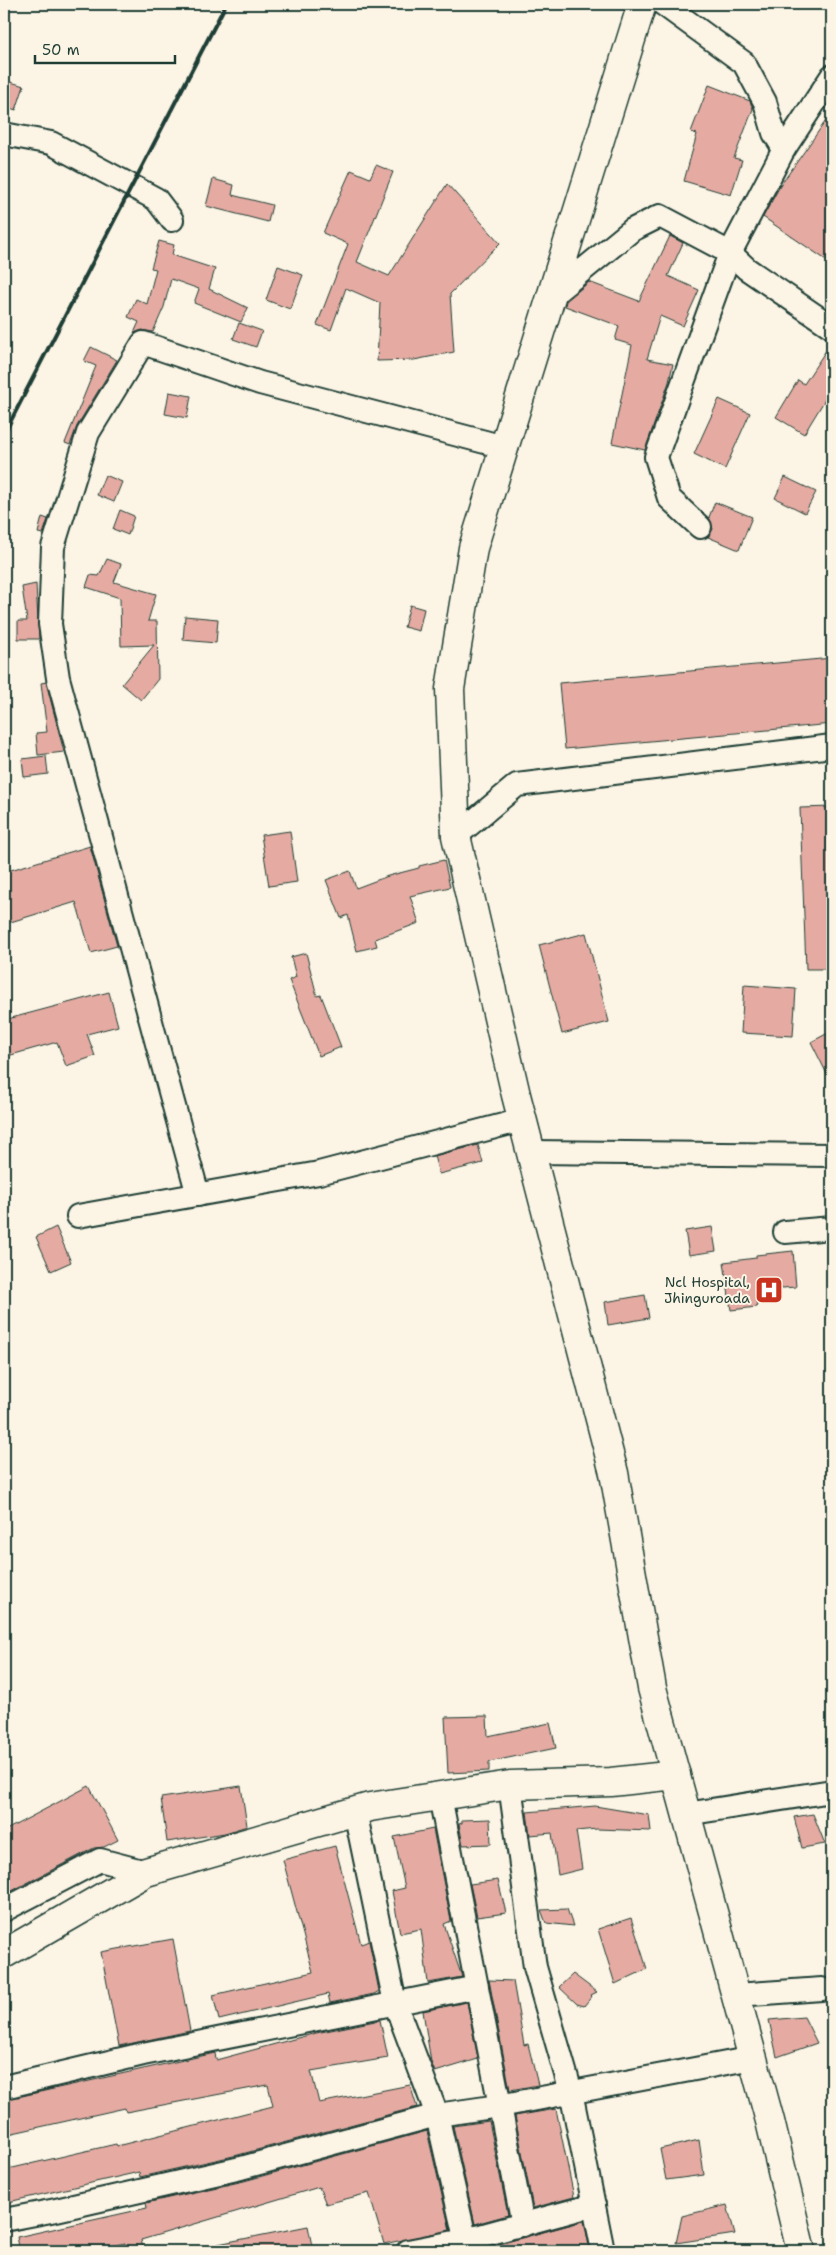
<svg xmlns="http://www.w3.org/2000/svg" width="836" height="2255" font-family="'Shantell Sans',sans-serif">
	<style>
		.building { fill: #e5aba2; stroke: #1f3d34 }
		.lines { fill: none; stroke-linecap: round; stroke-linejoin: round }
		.street-casing { stroke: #1f3d34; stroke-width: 26 }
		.secondary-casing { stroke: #1f3d34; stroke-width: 31 }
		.street { stroke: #fcf5e5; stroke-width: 22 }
		.secondary { stroke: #fcf5e5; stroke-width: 28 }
		.rail { stroke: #1f3d34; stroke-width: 4 }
		.labels { text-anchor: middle; stroke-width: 4; stroke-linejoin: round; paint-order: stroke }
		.poi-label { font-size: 14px; fill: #1f3d34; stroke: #fcf5e5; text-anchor: end }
	</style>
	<rect width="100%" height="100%" fill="#fcf5e5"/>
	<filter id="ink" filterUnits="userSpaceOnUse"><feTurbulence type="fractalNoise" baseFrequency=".02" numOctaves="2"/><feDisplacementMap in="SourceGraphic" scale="10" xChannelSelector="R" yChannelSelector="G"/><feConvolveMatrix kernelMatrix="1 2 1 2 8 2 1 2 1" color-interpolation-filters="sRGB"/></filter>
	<g filter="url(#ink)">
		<!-- building -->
		<g class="building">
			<polygon points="4,80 24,86 16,110 4,106"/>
			<polygon points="709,85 750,101 753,109 734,158 742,160 731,195 684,181 697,134 691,132"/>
			<polygon points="832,112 832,264 763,217 780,186"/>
			<polygon points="376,165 393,172 357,262 389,276 447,184 500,243 450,294 454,352 414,360 377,361 380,303 346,288 331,330 317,325 348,244 323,233 351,170 370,178"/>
			<polygon points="213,179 234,185 232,195 272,205 268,222 206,206"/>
			<polygon points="670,236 683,243 668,276 699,290 683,326 660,316 647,359 673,364 669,382 645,450 612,443 632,345 615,340 619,326 565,306 566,301 589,282 639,301"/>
			<polygon points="159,241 174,245 172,255 215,269 209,289 248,308 241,322 194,303 199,289 171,279 164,307 153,332 142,330 134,333 139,322 128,317 136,299 147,304 156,269 151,268"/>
			<polygon points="278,266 303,275 290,309 266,300"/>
			<polygon points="239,323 262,331 256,347 233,339"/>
			<polygon points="832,341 832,388 804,434 776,417 798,380 804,384"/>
			<polygon points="91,347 117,360 77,426 70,445 65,443 96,366 84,361"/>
			<polygon points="169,392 191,396 187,418 165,414"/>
			<polygon points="719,399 750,413 725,469 694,454"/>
			<polygon points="105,475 122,482 114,502 97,495"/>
			<polygon points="785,477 816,492 805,513 775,498"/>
			<polygon points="715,502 752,517 739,550 708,537 713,529 709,517"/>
			<polygon points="120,510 134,516 128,535 113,529"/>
			<polygon points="42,517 48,519 43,534 38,533"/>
			<polygon points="107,559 121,564 114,582 156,594 148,621 157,621 158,679 141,700 122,684 154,645 121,646 120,598 86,587 90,575 99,576"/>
			<polygon points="36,584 39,639 18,639 18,621 27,621 22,587"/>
			<polygon points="410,605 424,609 419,631 404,627"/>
			<polygon points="185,616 218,619 216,643 183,640"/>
			<polygon points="832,658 832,724 565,749 559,683"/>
			<polygon points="46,682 64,752 38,755 36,733 47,732 41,683"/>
			<polygon points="46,756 48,774 24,777 22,759"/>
			<polygon points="832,807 832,969 806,969 800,808"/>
			<polygon points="290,831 297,882 269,886 261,835"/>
			<polygon points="90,846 117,946 91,953 76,902 4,924 4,872"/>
			<polygon points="444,860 450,887 410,896 419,923 375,939 377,946 357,951 348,915 341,918 326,880 350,871 356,888 388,876 419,868 419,866"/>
			<polygon points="586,933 609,1022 562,1034 539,945"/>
			<polygon points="306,953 317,996 321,995 341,1047 319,1056 289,980 296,977 291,957"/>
			<polygon points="744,985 796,989 793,1036 741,1033"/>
			<polygon points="109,992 118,1026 87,1034 95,1056 66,1066 57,1042 4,1057 4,1020"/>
			<polygon points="832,1031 832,1084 811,1042"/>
			<polygon points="478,1145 483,1163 439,1174 434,1156"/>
			<polygon points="56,1227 71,1262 51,1271 36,1237"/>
			<polygon points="712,1227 716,1251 689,1255 685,1231"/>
			<polygon points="793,1251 796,1287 755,1290 757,1307 731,1310 724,1262 756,1258 756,1255"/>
			<polygon points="645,1295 649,1318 608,1325 605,1302"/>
			<polygon points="487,1716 488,1736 550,1723 556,1748 489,1762 489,1771 448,1773 445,1717"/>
			<polygon points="89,1786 118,1840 104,1847 94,1848 4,1895 4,1831"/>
			<polygon points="241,1786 247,1826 225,1833 167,1842 161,1798"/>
			<polygon points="595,1806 649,1815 651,1831 597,1829 576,1831 582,1869 558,1875 552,1833 530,1835 527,1812"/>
			<polygon points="813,1814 825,1844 802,1848 794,1817"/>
			<polygon points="490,1819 491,1844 463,1845 459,1824 462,1823 462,1820"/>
			<polygon points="433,1829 451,1921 444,1924 462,1977 428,1983 421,1929 400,1933 392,1891 405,1888 394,1837"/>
			<polygon points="335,1846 361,1944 369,1941 379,1991 374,1994 330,2003 328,1994 219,2020 213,1995 313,1972 283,1860"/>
			<polygon points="498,1880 506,1913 477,1917 470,1884"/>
			<polygon points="567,1909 573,1926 546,1923 541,1910"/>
			<polygon points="631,1918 647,1969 615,1984 598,1929"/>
			<polygon points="173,1939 190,2031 119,2046 101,1952"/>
			<polygon points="573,1974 597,1992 591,1995 592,1996 584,2006 577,2004 559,1987"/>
			<polygon points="489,1980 513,1981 524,2045 528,2044 538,2085 510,2090"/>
			<polygon points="467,2002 478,2059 435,2072 431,2062 423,2011"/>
			<polygon points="804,2017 817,2043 777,2057 769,2020"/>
			<polygon points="380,2020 388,2058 311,2071 319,2103 410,2085 417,2107 238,2155 140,2177 139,2172 4,2203 4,2170 116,2144 117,2146 273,2106 268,2085 126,2112 125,2108 4,2135 4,2100 215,2053 216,2060 316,2033"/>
			<polygon points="556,2109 574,2197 533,2208 515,2116"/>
			<polygon points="489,2121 508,2215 475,2224 453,2126"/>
			<polygon points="427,2131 450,2230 384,2244 369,2193 326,2204 319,2187 141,2240 144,2251 126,2251 125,2243 86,2251 20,2251 17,2237 147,2208 146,2203 244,2181"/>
			<polygon points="699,2140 704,2175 666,2180 660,2149"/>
			<polygon points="727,2205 735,2234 676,2243 682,2216"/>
			<polygon points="584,2221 590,2251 481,2251 481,2249"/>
			<polygon points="308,2226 313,2251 219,2251 218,2244"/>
		</g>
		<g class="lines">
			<defs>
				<g id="street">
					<polyline points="663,4 744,63 765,102 774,133 784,149"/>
					<polyline points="4,134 51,143 156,199 172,220"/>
					<polyline points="550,297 632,230 660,216 730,253 747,269 832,327"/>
					<polyline points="700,527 669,498 656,457 730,253 784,149 832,76"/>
					<polyline points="456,836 517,785 832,746"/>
					<polyline points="531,1152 832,1155"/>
					<polyline points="198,1195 58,678 50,624 53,547 88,433 143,343 260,383 504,447"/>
					<polyline points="78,1216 319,1173 522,1120"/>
					<polyline points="785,1232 832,1228"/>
					<polyline points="510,1785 535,1967 571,2092 603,2251"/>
					<polyline points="440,1796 523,2225"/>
					<polyline points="355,1811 395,2003 437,2115 468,2251"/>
					<polyline points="686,1814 832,1791"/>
					<polyline points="4,1910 100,1860 146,1872"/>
					<polyline points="736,1995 822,1989"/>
					<polyline points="4,2087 143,2054 477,1987"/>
					<polyline points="4,2220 56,2210 241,2168 437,2115 499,2106 753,2058"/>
					<polyline points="408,2251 465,2240 594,2205"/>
				</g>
				<g id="secondary">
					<polyline points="642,4 473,548 450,689 456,836 516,1095 614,1473 652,1688 770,2121 801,2251"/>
					<polyline points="4,1954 146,1872 370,1807 510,1785 611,1782 676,1775"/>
				</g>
			</defs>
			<!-- street casing -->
			<use href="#street" class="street-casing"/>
			<!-- secondary casing -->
			<use href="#secondary" class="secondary-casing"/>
			<!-- street -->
			<use href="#street" class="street"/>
			<!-- secondary -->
			<use href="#secondary" class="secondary"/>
			<!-- rail -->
			<polyline class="rail" points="4,434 226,4"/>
		</g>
	</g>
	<!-- icons -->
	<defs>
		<symbol id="hospital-square" viewBox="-11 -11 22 22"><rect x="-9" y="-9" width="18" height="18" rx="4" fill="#c8321e" stroke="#fcf5e5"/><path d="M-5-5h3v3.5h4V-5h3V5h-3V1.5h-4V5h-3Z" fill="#fff"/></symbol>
	</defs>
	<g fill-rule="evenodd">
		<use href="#hospital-square" x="753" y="1274" width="32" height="32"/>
	</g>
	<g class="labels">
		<!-- poi labels -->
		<g class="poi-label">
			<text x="750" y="1287">Ncl Hospital,<tspan x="750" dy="16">Jhinguroada</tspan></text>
		</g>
	</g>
	<!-- margin -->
	<rect width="836" height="2255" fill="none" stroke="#fcf5e5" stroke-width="20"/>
	<rect x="10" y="10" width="816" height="2235" fill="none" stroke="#1f3d34" stroke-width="2" filter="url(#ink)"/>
	<!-- scale -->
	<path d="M35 55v8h140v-8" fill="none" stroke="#1f3d34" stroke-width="2.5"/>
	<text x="42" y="55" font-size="15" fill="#1f3d34" stroke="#fcf5e5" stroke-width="4" paint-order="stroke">50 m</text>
</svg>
